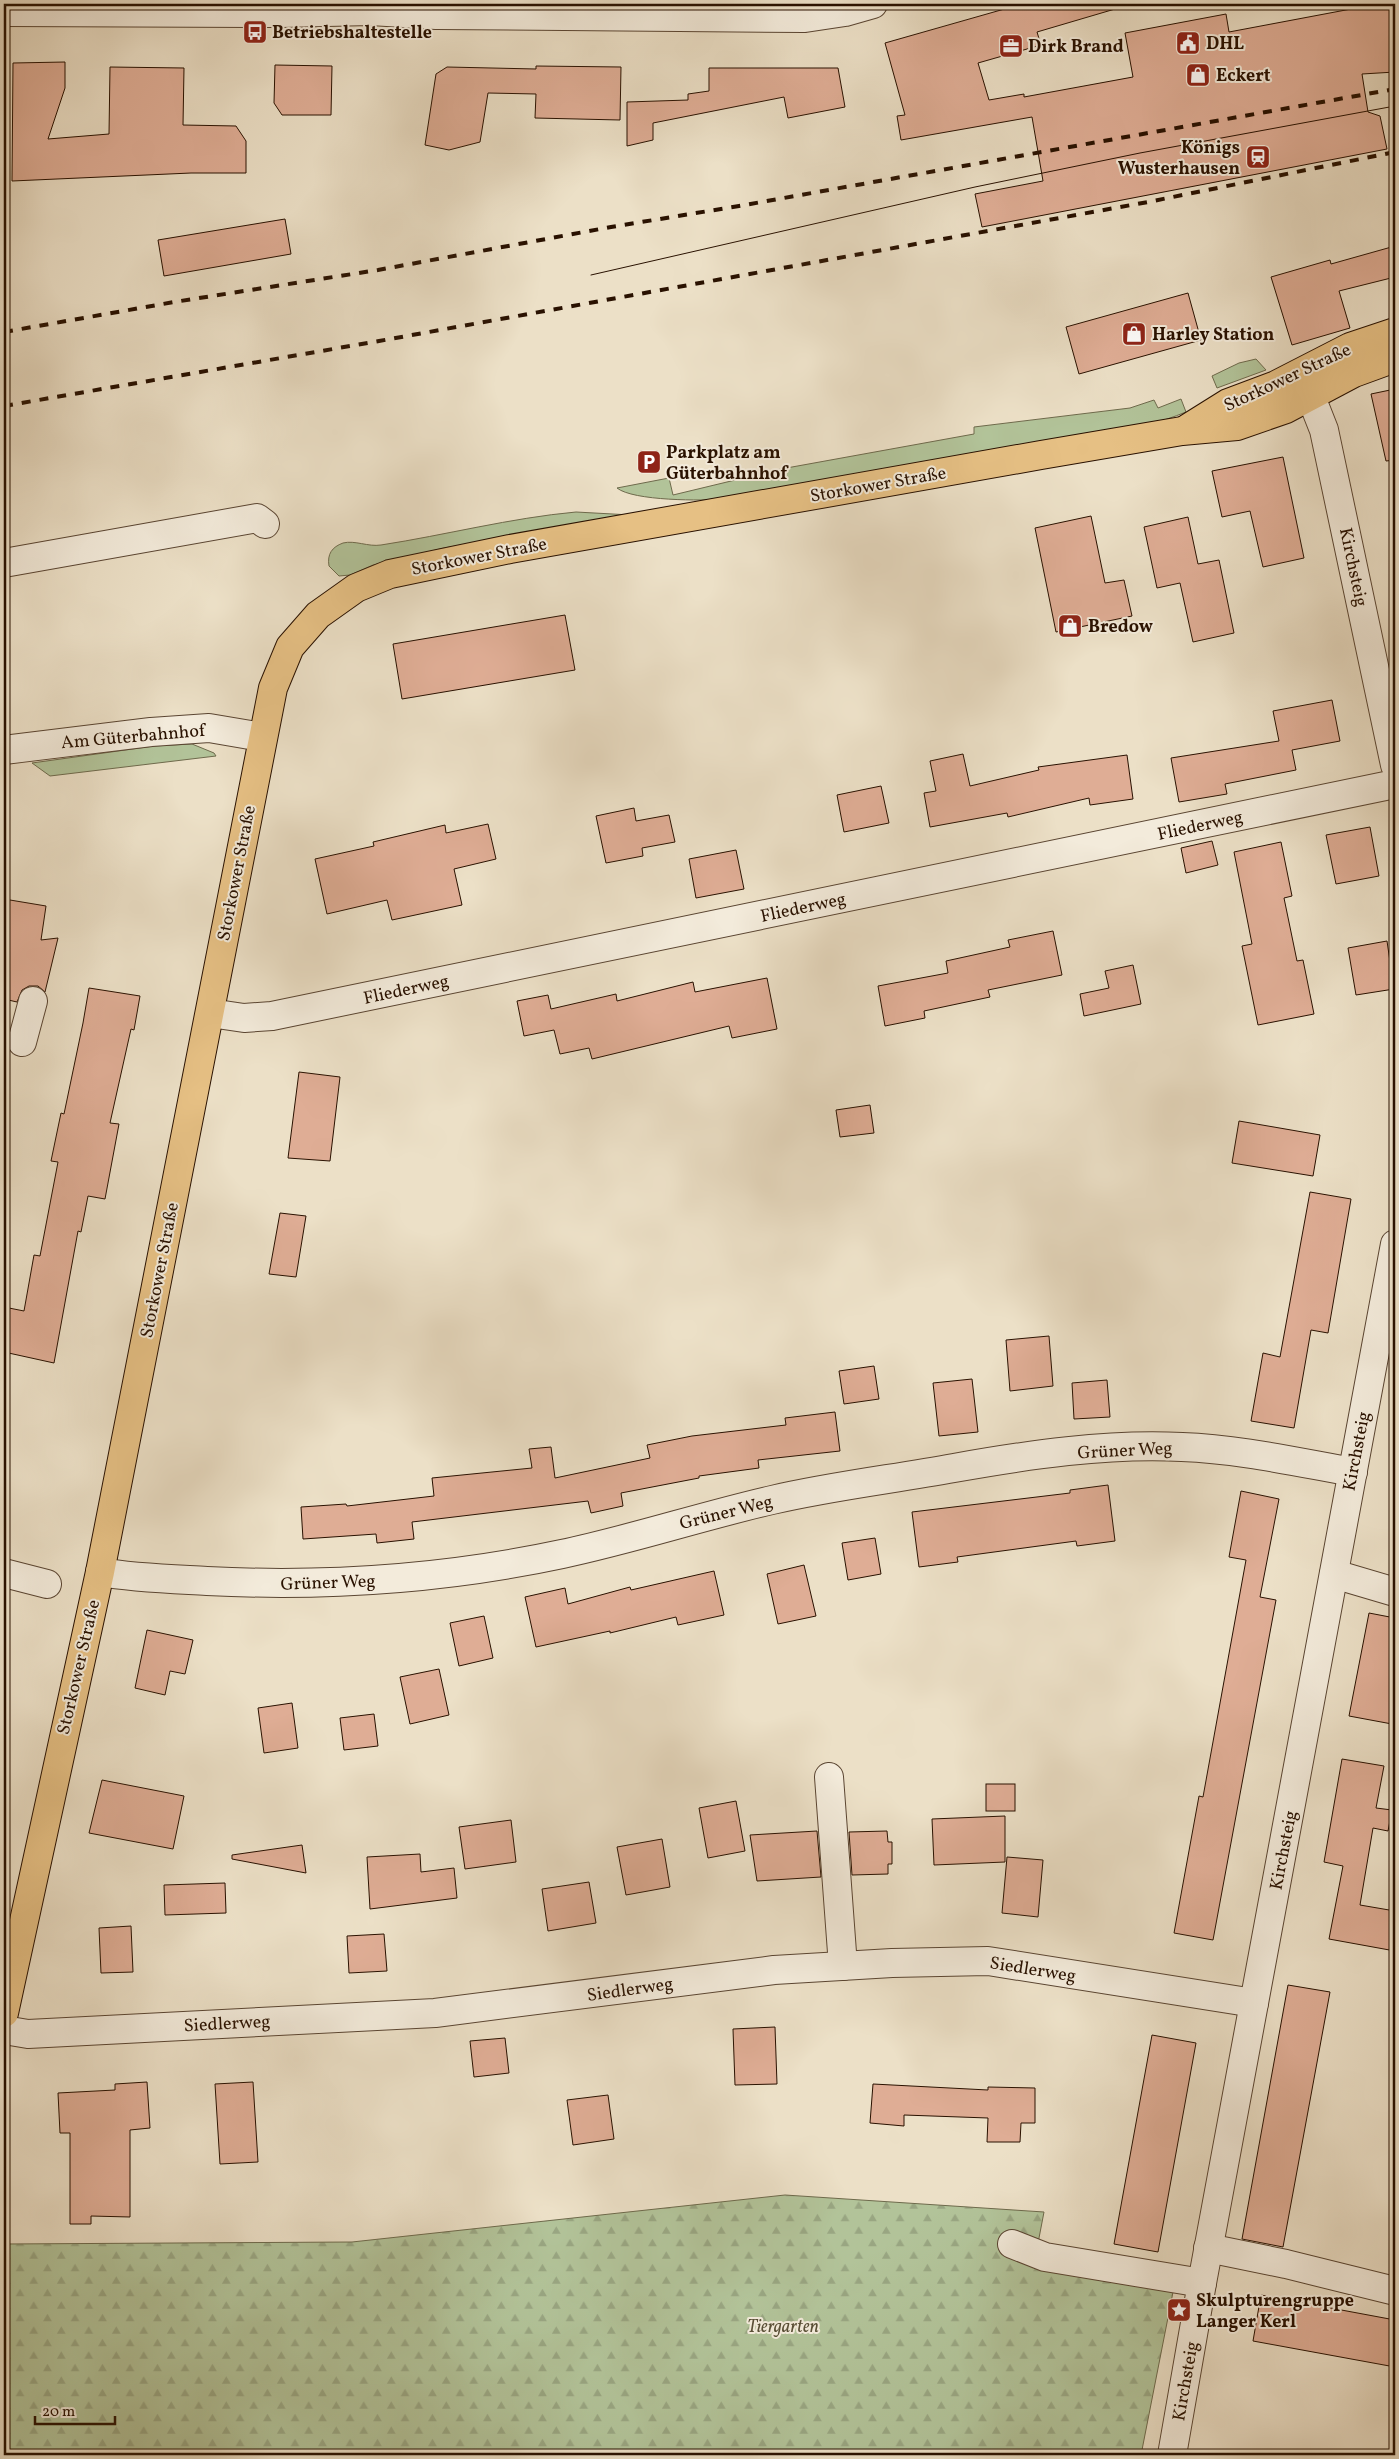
<svg xmlns="http://www.w3.org/2000/svg" width="1399" height="2459" font-family="Vollkorn,serif">
	<style>
		.grass { fill: #b2c399; stroke: #6e6a4c }
		.forest { fill: url(#forest-firs); stroke: #6e6a4c }
		.building { fill: #dfad95; stroke: #291100 }
		.lines { fill: none; stroke-linecap: round; stroke-linejoin: round }
		.minor-casing { stroke: #5a4532; stroke-width: 30 }
		.major-casing { stroke: #291100; stroke-width: 30 }
		.minor { stroke: #f3ebdb; stroke-width: 28 }
		.major { stroke: #e6c084; stroke-width: 28 }
		.tram { stroke: #291100; stroke-width: 1 }
		.rail { stroke: #291100; stroke-width: 4; stroke-dasharray: 9 9; stroke-linecap: butt }
		.labels { text-anchor: middle; stroke-width: 4; stroke-linejoin: round; paint-order: stroke }
		.poi-label { font-size: 18px; font-weight: bold; fill: #291100; stroke: #f3ebdb; text-anchor: start }
		.street-label { font-size: 18px; fill: #291100; stroke: #f3ebdb }
		.park-label { font-size: 18px; font-style: italic; fill: #594f36; stroke: #f3ebdb }
	</style>
	<defs>
		<pattern id="forest-firs" width="22" height="20" patternUnits="userSpaceOnUse" patternTransform="scale(1.25)"><rect width="22" height="20" fill="#b2c399"/><path d="M5 1l3.5 6h-7zM16 11l3.5 6h-7z" fill="#99a682"/></pattern>
	</defs>
	<rect width="100%" height="100%" fill="#ece0c7"/>
	<filter id="stains"><feTurbulence type="fractalNoise" baseFrequency=".004" numOctaves="4"/><feColorMatrix values="0 0 0 0 .2 0 0 0 0 .09 0 0 0 0 .02 0 0 0 .5 -.17"/></filter>
	<radialGradient id="worn" r=".72"><stop offset=".6" stop-color="#630" stop-opacity="0"/><stop offset="1" stop-color="#630" stop-opacity=".3"/></radialGradient>
	<!-- grass -->
	<g class="grass">
		<polygon points="1256,359 1266,370 1217,388 1212,376 1239,363"/>
		<path d="M1181 399 1186 412C1135 433 1076 439 1021 445L725 499C703 501 633 501 617 488L669 478 673 495 781 469 974 434V427L1130 408 1154 400 1158 408Z"/>
		<path d="M576 512 631 515 444 548 373 565 350 575 339 576 329 566C327 554 332 547 343 543 355 540 368 547 381 545 446 535 510 518 576 512Z"/>
		<polygon points="192,744 214,753 216,756 50,776 32,763 154,746"/>
	</g>
	<!-- forest -->
	<polygon class="forest" points="785,2195 1044,2212 1034,2264 1174,2287 1141,2455 4,2455 4,2244 352,2242"/>
	<!-- building -->
	<g class="building">
		<polygon points="1022,4 1114,4 1115,9 1037,32 1041,45 978,63 989,100 1024,94 1024,97 1133,77 1125,33 1226,14 1229,32 1351,9 1350,5 1395,4 1395,72 1362,74 1368,112 1380,116 1387,149 982,227 975,194 1043,181 1032,117 901,140 897,116 905,115 885,43"/>
		<polygon points="65,62 65,88 48,139 109,134 110,67 184,68 183,125 236,126 246,141 246,173 191,173 12,181 13,63"/>
		<polygon points="275,65 332,66 331,115 282,115 274,103"/>
		<polygon points="536,66 621,67 620,120 535,118 536,94 488,93 480,142 449,150 425,145 436,74 447,67 536,69"/>
		<polygon points="709,68 838,68 845,107 788,118 784,97 653,123 653,140 627,146 627,102 688,100 688,94 709,91"/>
		<polygon points="285,219 291,254 164,276 158,240"/>
		<polygon points="1395,246 1395,277 1339,291 1350,328 1292,345 1271,277 1330,260 1331,264"/>
		<polygon points="1188,293 1201,340 1079,374 1066,327"/>
		<polygon points="1395,389 1395,460 1386,461 1371,394"/>
		<polygon points="1283,457 1304,558 1263,567 1250,511 1222,517 1212,471"/>
		<polygon points="1091,516 1105,583 1124,580 1132,616 1056,632 1035,528"/>
		<polygon points="1188,517 1198,564 1219,560 1234,633 1193,642 1180,583 1157,588 1144,527"/>
		<polygon points="565,615 575,670 402,699 393,644"/>
		<polygon points="1332,700 1340,741 1292,750 1296,770 1225,784 1227,794 1179,802 1171,758 1279,741 1273,711"/>
		<polygon points="963,754 970,786 1039,770 1038,767 1127,755 1133,799 1090,805 1089,798 1008,817 1007,813 930,827 924,793 936,791 930,761"/>
		<polygon points="881,786 889,823 844,832 837,795"/>
		<polygon points="634,808 636,821 669,815 675,842 642,848 643,856 606,863 596,816"/>
		<polygon points="488,824 496,859 454,869 462,905 392,920 387,900 327,914 315,859 374,846 373,842 445,825 446,833"/>
		<polygon points="1370,827 1379,876 1336,884 1326,835"/>
		<polygon points="1212,841 1218,865 1186,873 1181,848"/>
		<polygon points="1281,842 1292,896 1284,898 1297,961 1303,960 1314,1014 1258,1025 1242,946 1252,944 1234,852"/>
		<polygon points="736,850 744,889 696,898 689,859"/>
		<polygon points="4,899 46,906 41,940 58,938 45,992 38,986 29,986 22,990 17,1002 4,999"/>
		<polygon points="1053,931 1062,975 988,990 990,997 924,1011 925,1018 885,1026 878,986 948,973 946,961 1010,947 1008,940"/>
		<polygon points="1387,941 1394,989 1356,995 1348,948"/>
		<polygon points="1133,965 1141,1004 1084,1016 1080,994 1109,988 1105,971"/>
		<polygon points="767,978 777,1029 732,1038 729,1026 592,1059 589,1048 560,1054 554,1030 524,1036 517,1001 548,995 551,1009 616,994 617,1001 693,982 695,992"/>
		<polygon points="89,988 140,996 134,1030 131,1029 110,1123 119,1124 105,1199 88,1196 81,1232 78,1231 54,1363 4,1352 4,1307 24,1311 34,1255 40,1256 58,1162 51,1161 61,1113 64,1114 83,1023"/>
		<polygon points="299,1072 340,1077 330,1161 288,1158"/>
		<polygon points="870,1105 874,1133 840,1137 836,1110"/>
		<polygon points="1239,1121 1320,1135 1313,1176 1232,1163"/>
		<polygon points="1310,1192 1351,1199 1328,1333 1311,1330 1294,1428 1251,1421 1263,1353 1280,1357"/>
		<polygon points="280,1213 306,1216 296,1277 269,1274"/>
		<polygon points="1049,1336 1053,1386 1010,1391 1006,1340"/>
		<polygon points="874,1366 879,1399 844,1404 839,1371"/>
		<polygon points="972,1379 978,1432 939,1436 933,1383"/>
		<polygon points="1107,1380 1110,1417 1074,1419 1072,1383"/>
		<polygon points="835,1412 840,1451 758,1460 759,1468 699,1476 699,1478 621,1493 623,1506 591,1513 588,1501 412,1522 414,1539 377,1543 376,1534 303,1539 301,1507 346,1504 347,1506 434,1496 432,1478 532,1468 529,1449 551,1447 555,1478 650,1458 647,1445 692,1436 786,1425 785,1418"/>
		<polygon points="1108,1485 1115,1541 1077,1546 1076,1541 957,1557 958,1562 919,1567 912,1512 1070,1493 1070,1490"/>
		<polygon points="1241,1491 1279,1499 1260,1597 1276,1600 1213,1940 1174,1933 1199,1796 1203,1797 1246,1560 1229,1557"/>
		<polygon points="875,1538 881,1574 848,1580 842,1543"/>
		<polygon points="804,1565 816,1616 778,1624 767,1574"/>
		<polygon points="714,1571 724,1615 678,1625 676,1617 610,1633 610,1631 536,1647 525,1597 565,1588 568,1604 630,1587 631,1590"/>
		<polygon points="1369,1613 1395,1618 1395,1704 1392,1724 1349,1716"/>
		<polygon points="484,1616 493,1658 459,1666 450,1623"/>
		<polygon points="147,1630 193,1640 185,1674 170,1671 165,1695 135,1688"/>
		<polygon points="439,1669 449,1715 410,1724 400,1677"/>
		<polygon points="292,1703 298,1748 264,1753 258,1708"/>
		<polygon points="374,1714 378,1746 344,1750 340,1718"/>
		<polygon points="1342,1759 1384,1766 1376,1808 1392,1810 1388,1831 1373,1828 1360,1905 1395,1911 1395,1951 1329,1939 1343,1866 1324,1862"/>
		<polygon points="102,1780 184,1796 173,1849 89,1833"/>
		<rect x="986" y="1784" width="29" height="27"/>
		<polygon points="736,1801 745,1851 708,1858 699,1808"/>
		<polygon points="1005,1816 1005,1862 934,1865 932,1819"/>
		<polygon points="511,1820 516,1862 465,1869 459,1827"/>
		<polygon points="817,1831 821,1877 757,1881 750,1835"/>
		<polygon points="887,1831 888,1842 892,1842 892,1864 888,1864 888,1874 852,1875 849,1832"/>
		<polygon points="662,1839 670,1887 626,1895 617,1847"/>
		<polygon points="302,1845 306,1873 232,1859 232,1855"/>
		<polygon points="420,1854 421,1872 454,1868 457,1898 370,1909 367,1857"/>
		<polygon points="1007,1857 1043,1860 1038,1917 1002,1913"/>
		<polygon points="589,1882 596,1923 548,1931 542,1889"/>
		<polygon points="225,1883 226,1913 165,1915 164,1885"/>
		<polygon points="131,1926 133,1972 101,1973 99,1928"/>
		<polygon points="384,1934 387,1971 349,1973 347,1936"/>
		<polygon points="1288,1985 1330,1992 1283,2247 1242,2239"/>
		<polygon points="775,2027 777,2084 735,2085 733,2029"/>
		<polygon points="1152,2035 1196,2043 1158,2252 1114,2244"/>
		<polygon points="505,2038 509,2073 474,2077 470,2041"/>
		<polygon points="147,2082 150,2128 130,2130 130,2217 91,2216 91,2224 70,2224 70,2133 60,2133 58,2093 115,2090 115,2084"/>
		<polygon points="253,2082 258,2162 220,2164 215,2084"/>
		<polygon points="873,2084 988,2090 988,2087 1035,2088 1035,2123 1021,2123 1020,2142 987,2142 988,2118 904,2115 904,2126 870,2123"/>
		<polygon points="608,2095 614,2139 573,2145 567,2100"/>
		<polygon points="1261,2295 1395,2320 1395,2367 1253,2341"/>
	</g>
	<g class="lines">
		<defs>
			<g id="minor">
				<polyline points="4,12 281,13 371,11 436,15 805,18 845,12 873,4"/>
				<polyline points="1298,375 1311,397 1324,430 1395,765"/>
				<polyline points="4,563 257,518 265,524"/>
				<polyline points="4,750 151,732 209,728 262,737"/>
				<polyline points="210,1013 244,1018 272,1016 1395,784"/>
				<polyline points="22,1042 33,1001"/>
				<path d="M100 1572C135 1578 171 1579 207 1581 327 1587 445 1579 562 1554 633 1539 702 1516 772 1500 832 1486 894 1479 954 1468 1027 1455 1108 1443 1182 1447 1239 1449 1296 1462 1353 1472"/>
				<polyline points="4,1573 47,1584"/>
				<polyline points="1334,1574 1395,1592"/>
				<polyline points="829,1777 843,1966"/>
				<polyline points="4,2030 28,2034 435,2013 774,1970 892,1963 988,1961 1254,2003"/>
				<polyline points="1012,2244 1045,2257 1202,2283"/>
				<polyline points="1208,2248 1286,2264 1395,2291"/>
				<polyline points="1172,2455 1202,2283 1395,1244"/>
			</g>
			<g id="major">
				<polyline points="1188,428 1228,403 1276,385 1350,347 1395,332"/>
				<polyline points="4,2013 100,1572 273,688 290,647 318,615 356,588 390,574 510,549 1041,455 1182,431 1237,426 1286,409 1354,373 1395,358"/>
			</g>
		</defs>
		<!-- minor casing -->
		<use href="#minor" class="minor-casing"/>
		<!-- major casing -->
		<use href="#major" class="major-casing"/>
		<!-- minor -->
		<use href="#minor" class="minor"/>
		<!-- major -->
		<use href="#major" class="major"/>
		<!-- tram -->
		<polyline class="tram" points="591,275 975,187 1140,153 1395,106"/>
		<!-- rail -->
		<g class="rail">
			<polyline points="4,332 174,302 378,270 611,227 739,206 1395,89"/>
			<polyline points="4,406 379,341 1148,202 1395,152"/>
		</g>
	</g>
	<!-- icons -->
	<defs>
		<symbol id="bus-square" viewBox="-11 -11 22 22"><rect x="-9" y="-9" width="18" height="18" rx="4" fill="#8f2418" stroke="#f3ebdb"/><path d="M-5-6H5V4H4V6H2V4H-2V6H-4V4H-5ZM-3.5-4V0h7V-4ZM-3.5 1.2v1.5H-2V1.2ZM2 1.2v1.5H3.5V1.2Z" fill="#fff"/></symbol>
		<symbol id="civic-square" viewBox="-11 -11 22 22"><rect x="-9" y="-9" width="18" height="18" rx="4" fill="#8f2418" stroke="#f3ebdb"/><path d="M-.6-6.5H3V-4.5H.6V-3L4-1V1h2V6H-6V1h2V-1L-.6-3ZM-1.2 2.5V6h2.4V2.5Z" fill="#fff"/></symbol>
		<symbol id="office-square" viewBox="-11 -11 22 22"><rect x="-9" y="-9" width="18" height="18" rx="4" fill="#8f2418" stroke="#f3ebdb"/><path d="M-6-3h4V-5.5h4V-3h4V5H-6ZM-1-4.5V-3h2v-1.5ZM-6 0V1H6V0Z" fill="#fff"/></symbol>
		<symbol id="shop-square" viewBox="-11 -11 22 22"><rect x="-9" y="-9" width="18" height="18" rx="4" fill="#8f2418" stroke="#f3ebdb"/><path d="M-5-2.5h2.3a2.7 3.5 0 0 1 5.4 0H5L5.5 6h-11ZM-1.5-2.5h3a1.5 2.3 0 0 0-3 0Z" fill="#fff"/></symbol>
		<symbol id="station-square" viewBox="-11 -11 22 22"><rect x="-9" y="-9" width="18" height="18" rx="4" fill="#8f2418" stroke="#f3ebdb"/><path d="M-3-6H3Q5-6 5-4V2Q5 4 3 4L4.5 6H3L1.5 4h-3L-3 6H-4.5L-3 4Q-5 4-5 2V-4Q-5-6-3-6ZM-3.5-4v3h7v-3ZM-3.5 1v1.5H-2V1ZM2 1v1.5H3.5V1Z" fill="#fff"/></symbol>
		<symbol id="parking-square" viewBox="-11 -11 22 22"><rect x="-9" y="-9" width="18" height="18" rx="4" fill="#8f2418" stroke="#f3ebdb"/><path d="M-3.5-5.5H1a3.5 3.5 0 0 1 0 7H-1V5.5H-3.5ZM-1-3.4V-.6H.8a1.4 1.4 0 0 0 0-2.8Z" fill="#fff"/></symbol>
		<symbol id="sight-square" viewBox="-11 -11 22 22"><rect x="-9" y="-9" width="18" height="18" rx="4" fill="#8f2418" stroke="#f3ebdb"/><path d="M0-6L1.8-2.2L6-1.7L2.9 1.2L3.7 5.4L0 3.3L-3.7 5.4L-2.9 1.2L-6-1.7L-1.8-2.2Z" fill="#fff"/></symbol>
	</defs>
	<g fill-rule="evenodd">
		<use href="#bus-square" x="241" y="18" width="28" height="28"/>
		<use href="#civic-square" x="1174" y="29" width="28" height="28"/>
		<use href="#office-square" x="997" y="32" width="28" height="28"/>
		<use href="#shop-square" x="1184" y="61" width="28" height="28"/>
		<use href="#station-square" x="1244" y="143" width="28" height="28"/>
		<use href="#shop-square" x="1120" y="320" width="28" height="28"/>
		<use href="#parking-square" x="635" y="448" width="28" height="28"/>
		<use href="#shop-square" x="1056" y="612" width="28" height="28"/>
		<use href="#sight-square" x="1165" y="2296" width="28" height="28"/>
	</g>
	<g class="labels">
		<!-- poi labels -->
		<g class="poi-label">
			<text x="272" y="38">Betriebshaltestelle</text>
			<text x="1206" y="49">DHL</text>
			<text x="1028" y="52">Dirk Brand</text>
			<text x="1216" y="81">Eckert</text>
			<text x="1240" y="153" text-anchor="end">Königs<tspan x="1240" dy="21">Wusterhausen</tspan></text>
			<text x="1152" y="340">Harley Station</text>
			<text x="666" y="458">Parkplatz am<tspan x="666" dy="21">Güterbahnhof</tspan></text>
			<text x="1088" y="632">Bredow</text>
			<text x="1196" y="2306">Skulpturengruppe<tspan x="1196" dy="21">Langer Kerl</tspan></text>
		</g>
		<!-- street labels -->
		<g class="street-label">
			<text transform="translate(1287 377) rotate(-25)" y="6">Storkower Straße</text>
			<text transform="translate(878 484) rotate(-10)" y="6">Storkower Straße</text>
			<text transform="translate(479 556) rotate(-11)" y="6">Storkower Straße</text>
			<text transform="translate(1354 567) rotate(78)" y="6">Kirchsteig</text>
			<text transform="translate(133 736) rotate(-5)" y="6">Am Güterbahnhof</text>
			<text transform="translate(1200 825) rotate(-12)" y="6">Fliederweg</text>
			<text transform="translate(236 873) rotate(-79)" y="6">Storkower Straße</text>
			<text transform="translate(803 907) rotate(-12)" y="6">Fliederweg</text>
			<text transform="translate(406 989) rotate(-12)" y="6">Fliederweg</text>
			<text transform="translate(159 1270) rotate(-79)" y="6">Storkower Straße</text>
			<text transform="translate(1125 1450) rotate(-3)" y="6">Grüner Weg</text>
			<text transform="translate(1356 1451) rotate(-79)" y="6">Kirchsteig</text>
			<text transform="translate(726 1512) rotate(-14)" y="6">Grüner Weg</text>
			<text transform="translate(328 1582) rotate(-2)" y="6">Grüner Weg</text>
			<text transform="translate(78 1667) rotate(-77)" y="6">Storkower Straße</text>
			<text transform="translate(1283 1850) rotate(-79)" y="6">Kirchsteig</text>
			<text transform="translate(1033 1969) rotate(9)" y="6">Siedlerweg</text>
			<text transform="translate(630 1989) rotate(-8)" y="6">Siedlerweg</text>
			<text transform="translate(227 2023) rotate(-3)" y="6">Siedlerweg</text>
			<text transform="translate(1185 2381) rotate(-80)" y="6">Kirchsteig</text>
		</g>
		<!-- park labels -->
		<g class="park-label">
			<text x="783" y="2332">Tiergarten</text>
		</g>
	</g>
	<!-- margin -->
	<rect width="1399" height="2459" fill="none" stroke="#ece0c7" stroke-width="20"/>
	<rect x="5" y="5" width="1389" height="2449" fill="none" stroke="#291100" stroke-width="2.5"/>
	<rect x="10" y="10" width="1379" height="2439" fill="none" stroke="#291100"/>
	<!-- scale -->
	<path d="M35 2416v8h80v-8" fill="none" stroke="#291100" stroke-width="2.5"/>
	<text x="42" y="2416" font-size="15" fill="#291100" stroke="#f3ebdb" stroke-width="4" paint-order="stroke">20 m</text>
	<rect width="100%" height="100%" filter="url(#stains)"/>
	<rect width="100%" height="100%" fill="url(#worn)"/>
</svg>
